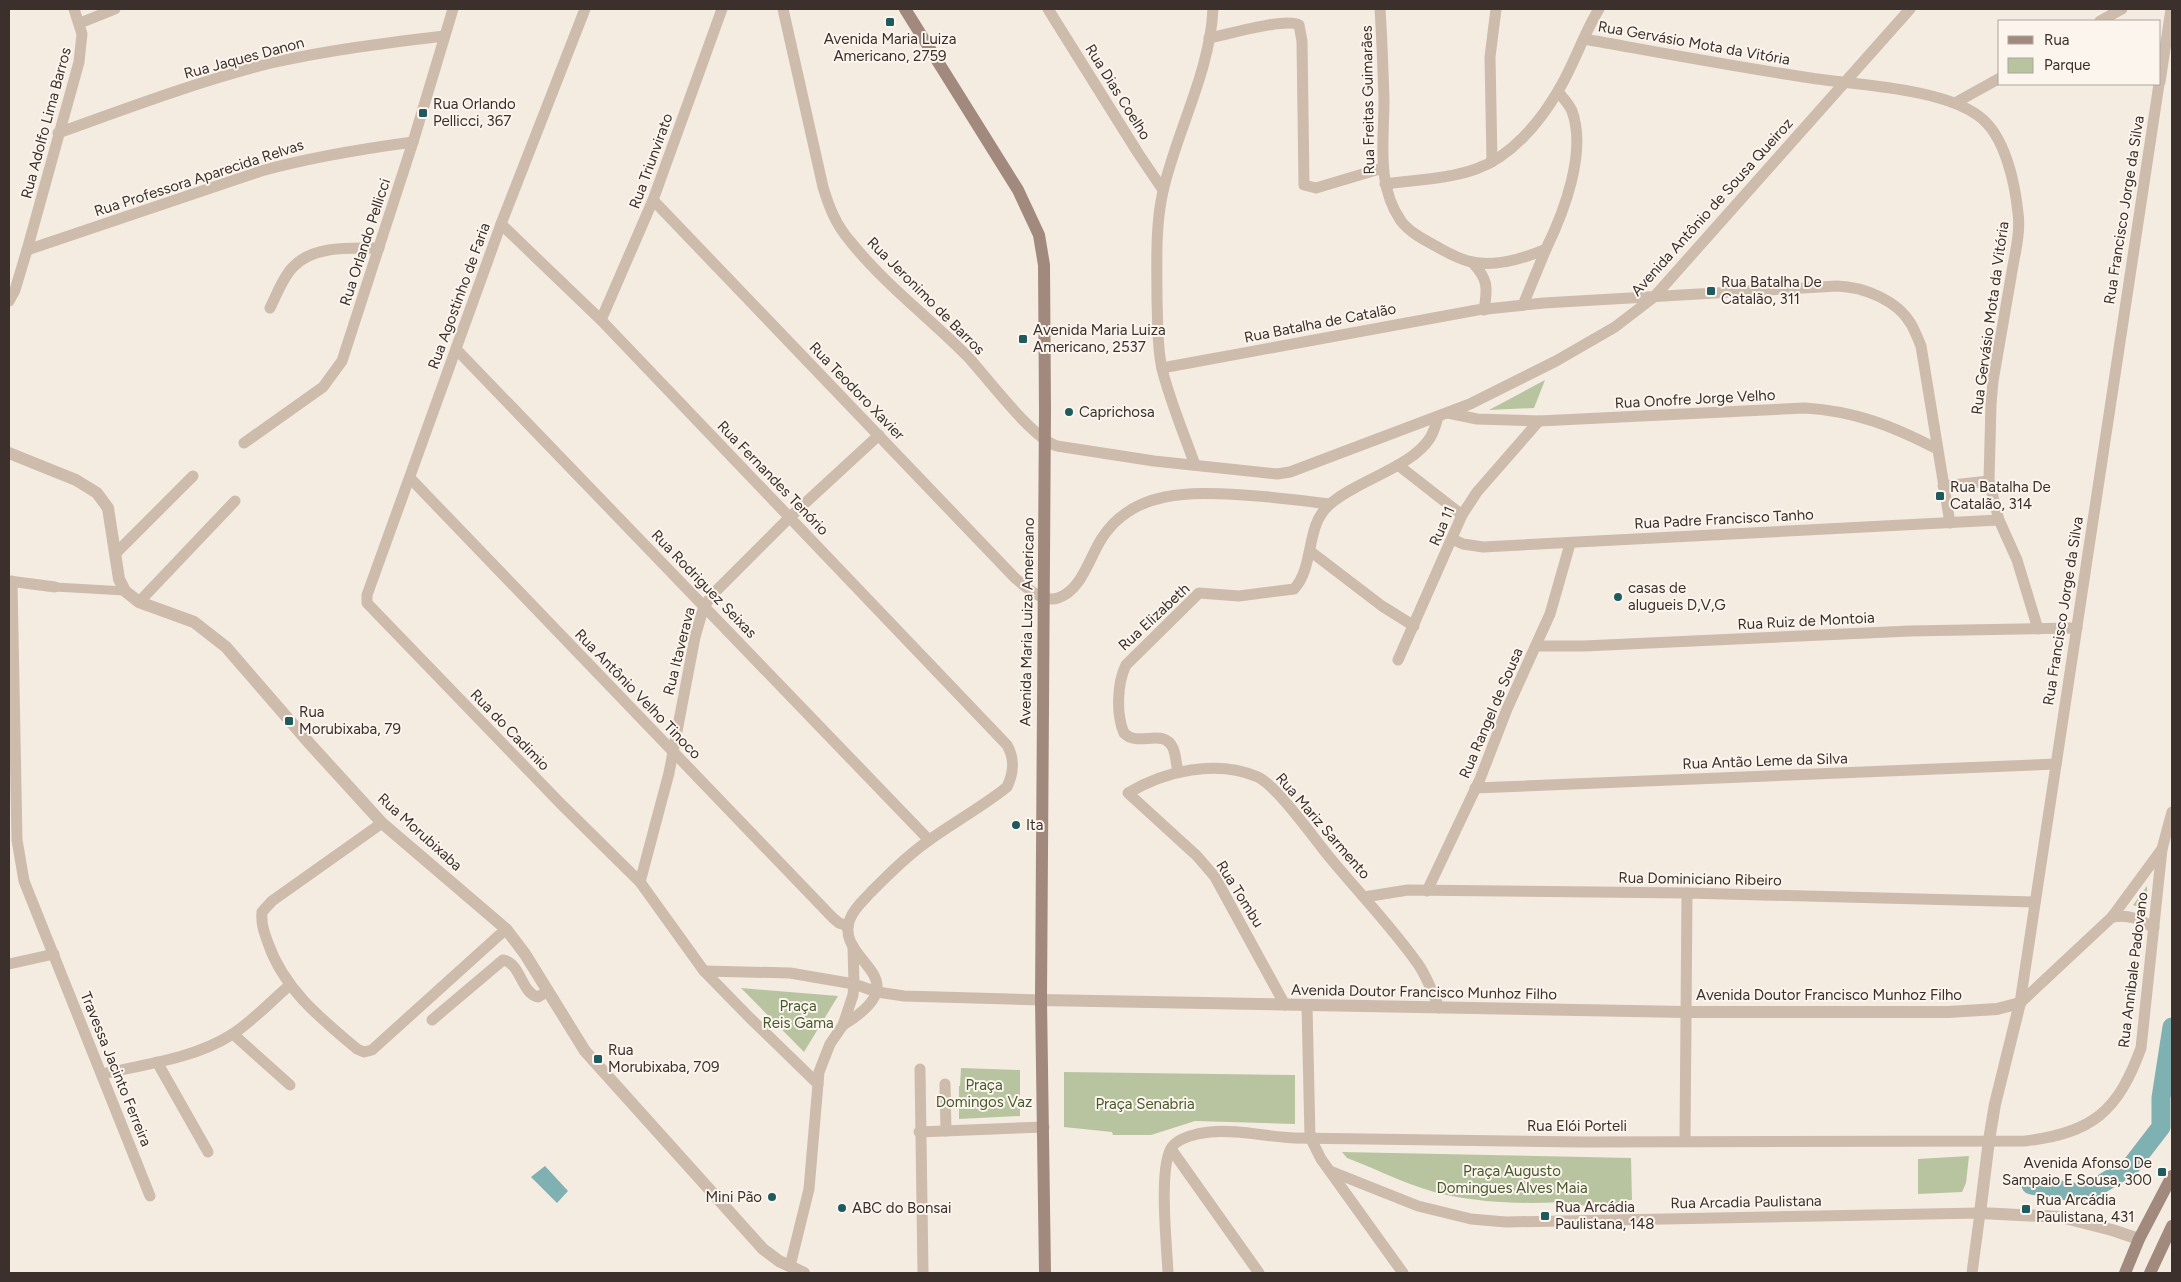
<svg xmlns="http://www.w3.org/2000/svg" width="2181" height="1282" font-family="Figtree,sans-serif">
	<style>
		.green { fill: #b8c4a0 }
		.water { fill: #7fb0b2 }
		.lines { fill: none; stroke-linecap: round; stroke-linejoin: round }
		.river { stroke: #7fb0b2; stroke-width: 19 }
		.pedestrian { stroke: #cdbbac; stroke-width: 9 }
		.minor { stroke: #cdbbac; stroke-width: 11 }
		.tertiary { stroke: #cdbbac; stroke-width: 12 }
		.secondary { stroke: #a18a7d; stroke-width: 12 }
		.poi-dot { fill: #1f5a5e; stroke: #fbf5ee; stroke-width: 2 }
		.labels { text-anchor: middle; stroke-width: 4; stroke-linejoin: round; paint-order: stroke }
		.poi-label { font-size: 15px; fill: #3b302b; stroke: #fbf5ee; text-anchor: start }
		.street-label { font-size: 15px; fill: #3b302b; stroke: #fbf5ee }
		.park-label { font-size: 15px; fill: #4a5a2e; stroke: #fbf5ee }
	</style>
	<rect width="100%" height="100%" fill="#f4ebe1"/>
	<!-- green -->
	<g class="green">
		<polygon points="1545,380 1534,408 1489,410"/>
		<polygon points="2147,886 2147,910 2133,905"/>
		<polygon points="741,988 838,996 804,1052"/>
		<polygon points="961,1068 1020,1070 1020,1116 959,1119 959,1086 960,1086"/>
		<polygon points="1064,1072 1295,1075 1295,1124 1195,1121 1151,1135 1113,1135 1112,1132 1064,1127"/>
		<path d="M1342 1152 1631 1158 1632 1200H1626V1204L1562 1206V1202C1523 1204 1485 1203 1447 1195 1413 1188 1379 1170 1347 1158Z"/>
		<polygon points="1969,1156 1966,1183 1962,1192 1918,1194 1918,1159"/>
	</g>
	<!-- water -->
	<polygon class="water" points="545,1166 568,1191 557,1203 531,1177"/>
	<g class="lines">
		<!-- river -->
		<polyline class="river" points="2031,1185 2085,1194 2131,1166 2161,1127 2161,1098 2172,1027"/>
		<!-- pedestrian -->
		<polyline class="pedestrian" points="55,587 125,591"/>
		<!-- minor -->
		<g class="minor">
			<polyline points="585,9 501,224 367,595 367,603 560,803 640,882 704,971 750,1018 818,1084"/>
			<path d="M783 9 823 187C829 207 836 225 850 241 885 285 930 318 969 358 988 379 1033 439 1057 446L1154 461 1277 474 1290 472 1470 404 1556 361 1615 327 1654 297 1910 9"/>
			<polyline points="1048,9 1138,153 1163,190"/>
			<path d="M1380 9C1382 39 1383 69 1384 100 1384 141 1376 185 1401 221 1411 234 1427 241 1441 249 1450 254 1462 260 1472 262 1496 267 1525 258 1546 249 1564 212 1587 152 1572 111 1569 104 1563 98 1558 92"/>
			<polyline points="2100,21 2122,9"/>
			<polyline points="80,23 115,9"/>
			<path d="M1209 38C1226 35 1286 17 1299 25L1302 41 1304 185 1316 188 1383 168"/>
			<path d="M1584 39C1657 52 1731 66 1804 77 1852 85 1942 87 1980 117 2005 136 2015 183 2018 213 2021 233 2014 257 2011 277 2005 311 1999 346 1993 381L1991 404 1989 481 1999 520 2017 560 2038 629"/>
			<polyline points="2160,82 2171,9"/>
			<polyline points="1955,103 2000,78"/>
			<path d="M58 133C128 108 199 81 271 63 328 50 386 43 444 36"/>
			<polyline points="1492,162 1490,57 1496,9"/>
			<path d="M1385 184C1415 180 1448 179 1476 169 1511 157 1540 122 1558 91 1574 65 1583 35 1599 9"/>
			<path d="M653 200 1015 578C1026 587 1042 603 1058 598 1082 590 1089 558 1102 538 1134 489 1191 492 1243 495 1272 497 1301 500 1329 504"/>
			<path d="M501 224 601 320 1007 745C1015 759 1014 772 1007 787 982 807 954 822 928 841 907 856 889 874 871 892 864 900 854 908 850 919 833 962 924 976 843 1025"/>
			<path d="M27 250 261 171C311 157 361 149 413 142"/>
			<path d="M1472 262C1488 279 1488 287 1484 310"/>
			<polyline points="9,301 15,290 27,250 79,62 82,34 74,9"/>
			<polyline points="1523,305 1546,249"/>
			<path d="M270 308C277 294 283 277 293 267 313 245 352 248 379 248"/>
			<polyline points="601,320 653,200 722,9"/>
			<polyline points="456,349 929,840"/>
			<path d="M1162 368 1477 310 1544 303 1837 286C1864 287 1897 300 1911 324 1915 331 1918 339 1921 346L1950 523"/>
			<path d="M1448 413 1477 419 1539 421 1805 408C1855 411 1893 426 1937 449"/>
			<polyline points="244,443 323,387 342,361 413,142 453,9"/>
			<path d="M1195 465C1184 434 1170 401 1162 369 1157 347 1158 323 1157 301 1157 264 1155 227 1163 191 1177 130 1210 72 1213 9"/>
			<polyline points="1398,465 1462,515"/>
			<polyline points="410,478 833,918 839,923 848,926"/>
			<polyline points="1943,486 1989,481"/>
			<polyline points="1452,539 1463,544 1483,547 1999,520"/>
			<polyline points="1310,551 1382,606 1414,626"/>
			<polyline points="116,553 193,476"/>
			<polyline points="9,581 55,587"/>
			<polyline points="12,581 17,840 24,881 150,1196"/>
			<polyline points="139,602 235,501"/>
			<polyline points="1537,646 1584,646 1910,631 2077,628"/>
			<polyline points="1398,660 1462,515 1477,492 1539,421"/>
			<path d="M1178 771C1176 764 1176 755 1173 748 1163 727 1138 748 1124 733 1116 715 1117 683 1126 665L1199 593 1239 596 1294 589C1315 566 1305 526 1329 505 1357 480 1411 468 1430 438 1434 432 1436 424 1438 417"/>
			<polyline points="1475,788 2056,764"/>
			<path d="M382 823 272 901 262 912C261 924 264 932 268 943 284 989 320 1018 357 1049L364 1052 372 1050 506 929"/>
			<polyline points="640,882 669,773 695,637 704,606 715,592 790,517 879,435"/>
			<polyline points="1427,891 1480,779 1507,709 1550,614 1570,544"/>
			<polyline points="1364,897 1408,890 1687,893 2035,902"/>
			<path d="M2112 917C2129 914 2140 919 2154 928"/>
			<polyline points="9,964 54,954"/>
			<polyline points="704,971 790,973 854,984 877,992 904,996 1041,1000"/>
			<polyline points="2020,1003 2159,84"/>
			<polyline points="2020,1003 2112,917 2162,849 2172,812"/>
			<path d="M1285 1005 1215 877 1197 856 1128 793C1165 771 1216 759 1258 777 1277 786 1316 841 1331 859 1360 894 1392 927 1418 964 1427 977 1433 993 1439 1008"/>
			<polyline points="1307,1005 1310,1137 1321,1159 1403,1273"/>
			<path d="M432 1020 503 960C521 963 521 993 538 997L548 991"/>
			<polyline points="233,1034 290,1085"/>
			<polyline points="157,1062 208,1152"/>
			<polyline points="920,1069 923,1273"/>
			<path d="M102 1074C145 1064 193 1059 231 1035 252 1022 271 1001 290 985"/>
			<polyline points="945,1084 946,1131"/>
			<polyline points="919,1132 1044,1127"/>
			<polyline points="1685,1141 1687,893"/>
			<polyline points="1171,1149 1259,1273"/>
			<polyline points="1330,1171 1418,1206 1471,1219 1506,1222 1980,1213 1972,1273"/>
			<polyline points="790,1266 809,1189 819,1072 830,1044 843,1025 853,995 854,984 853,946"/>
			<path d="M1168 1273C1167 1247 1158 1166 1172 1147 1179 1137 1199 1133 1210 1132 1238 1129 1267 1137 1295 1138L1582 1142 2025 1141C2093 1133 2118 1111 2141 1048L2162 849"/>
		</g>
		<!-- tertiary -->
		<g class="tertiary">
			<polyline points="9,453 76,480 97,493 108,508 119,579 125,591 139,602 194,622 226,647 310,744 382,823 506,929 525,954 585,1051 763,1249 779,1261 804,1273"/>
			<polyline points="1041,1000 1685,1012 1948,1012 1997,1009 2020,1003"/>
			<polyline points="2020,1003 1995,1104 1989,1140 1980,1213 2061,1217 2112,1230 2139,1239"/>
		</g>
		<!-- secondary -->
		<g class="secondary">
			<polyline points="905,9 1018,190 1039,235 1044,265 1045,410 1041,1000 1045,1273"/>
			<polyline points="2125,1273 2139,1239 2172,1176"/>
			<polyline points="2150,1273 2172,1226"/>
		</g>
	</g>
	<!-- markers -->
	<g class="poi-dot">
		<rect x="885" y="17" width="10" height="10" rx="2.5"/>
		<rect x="418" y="108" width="10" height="10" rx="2.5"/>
		<rect x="1706" y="286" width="10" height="10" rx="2.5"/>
		<rect x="1018" y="334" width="10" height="10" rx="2.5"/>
		<circle cx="1069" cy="412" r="5"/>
		<rect x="1935" y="491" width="10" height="10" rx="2.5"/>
		<circle cx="1618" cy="597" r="5"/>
		<rect x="284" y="716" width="10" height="10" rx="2.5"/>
		<circle cx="1016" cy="825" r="5"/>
		<rect x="593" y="1054" width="10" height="10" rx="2.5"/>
		<rect x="2157" y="1167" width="10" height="10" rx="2.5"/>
		<circle cx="772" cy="1197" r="5"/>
		<circle cx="842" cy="1208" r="5"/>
		<rect x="2021" y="1204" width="10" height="10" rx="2.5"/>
		<rect x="1540" y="1211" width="10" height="10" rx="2.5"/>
	</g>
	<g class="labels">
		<!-- poi labels -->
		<g class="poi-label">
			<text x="890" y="44" text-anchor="middle">Avenida Maria Luiza<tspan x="890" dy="17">Americano, 2759</tspan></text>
			<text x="433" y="109">Rua Orlando<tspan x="433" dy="17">Pellicci, 367</tspan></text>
			<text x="1721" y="287">Rua Batalha De<tspan x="1721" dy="17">Catalão, 311</tspan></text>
			<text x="1033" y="335">Avenida Maria Luiza<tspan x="1033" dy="17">Americano, 2537</tspan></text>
			<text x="1079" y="417">Caprichosa</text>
			<text x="1950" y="492">Rua Batalha De<tspan x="1950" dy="17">Catalão, 314</tspan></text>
			<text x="1628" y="593">casas de<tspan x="1628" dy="17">alugueis D,V,G</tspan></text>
			<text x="299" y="717">Rua<tspan x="299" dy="17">Morubixaba, 79</tspan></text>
			<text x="1026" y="830">Ita</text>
			<text x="608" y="1055">Rua<tspan x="608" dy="17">Morubixaba, 709</tspan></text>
			<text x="2152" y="1168" text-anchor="end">Avenida Afonso De<tspan x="2152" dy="17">Sampaio E Sousa, 300</tspan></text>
			<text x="762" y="1202" text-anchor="end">Mini Pão</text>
			<text x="2036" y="1205">Rua Arcádia<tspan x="2036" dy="17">Paulistana, 431</tspan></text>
			<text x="1555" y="1212">Rua Arcádia<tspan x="1555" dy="17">Paulistana, 148</tspan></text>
			<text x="852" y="1213">ABC do Bonsai</text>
		</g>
		<!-- street labels -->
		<g class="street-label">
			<text transform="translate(1694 43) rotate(10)" y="5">Rua Gervásio Mota da Vitória</text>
			<text transform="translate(244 58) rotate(-15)" y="5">Rua Jaques Danon</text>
			<text transform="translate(1118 92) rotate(58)" y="5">Rua Dias Coelho</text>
			<text transform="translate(1368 100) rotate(-91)" y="5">Rua Freitas Guimarães</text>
			<text transform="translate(46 123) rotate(-75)" y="5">Rua Adolfo Lima Barros</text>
			<text transform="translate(651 161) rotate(-70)" y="5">Rua Triunvirato</text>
			<text transform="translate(199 178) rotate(-18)" y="5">Rua Professora Aparecida Relvas</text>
			<text transform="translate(1712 207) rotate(-48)" y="5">Avenida Antônio de Sousa Queiroz</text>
			<text transform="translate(2124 210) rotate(-81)" y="5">Rua Francisco Jorge da Silva</text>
			<text transform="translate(365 242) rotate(-72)" y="5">Rua Orlando Pellicci</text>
			<text transform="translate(459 296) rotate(-70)" y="5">Rua Agostinho de Faria</text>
			<text transform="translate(926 296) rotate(45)" y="5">Rua Jeronimo de Barros</text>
			<text transform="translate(1990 318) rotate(-82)" y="5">Rua Gervásio Mota da Vitória</text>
			<text transform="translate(1320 323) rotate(-11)" y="5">Rua Batalha de Catalão</text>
			<text transform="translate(857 391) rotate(46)" y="5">Rua Teodoro Xavier</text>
			<text transform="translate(1695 399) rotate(-3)" y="5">Rua Onofre Jorge Velho</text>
			<text transform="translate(773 478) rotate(46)" y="5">Rua Fernandes Tenório</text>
			<text transform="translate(1724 519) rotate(-3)" y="5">Rua Padre Francisco Tanho</text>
			<text transform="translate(1442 526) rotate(-66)" y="5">Rua 11</text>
			<text transform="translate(704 584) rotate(46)" y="5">Rua Rodriguez Seixas</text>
			<text transform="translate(2063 611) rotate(-81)" y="5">Rua Francisco Jorge da Silva</text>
			<text transform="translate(1154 617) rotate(-43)" y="5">Rua Elizabeth</text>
			<text transform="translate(1806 621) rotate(-3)" y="5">Rua Ruiz de Montoia</text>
			<text transform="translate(1027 622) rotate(-89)" y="5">Avenida Maria Luiza Americano</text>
			<text transform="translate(679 651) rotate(-76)" y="5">Rua Itaverava</text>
			<text transform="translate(638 694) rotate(46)" y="5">Rua Antônio Velho Tinoco</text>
			<text transform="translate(1491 713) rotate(-67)" y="5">Rua Rangel de Sousa</text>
			<text transform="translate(510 730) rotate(46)" y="5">Rua do Cadimio</text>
			<text transform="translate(1765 761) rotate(-2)" y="5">Rua Antão Leme da Silva</text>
			<text transform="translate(1323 826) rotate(49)" y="5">Rua Mariz Sarmento</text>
			<text transform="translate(420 832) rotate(42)" y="5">Rua Morubixaba</text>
			<text transform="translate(1700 879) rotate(1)" y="5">Rua Dominiciano Ribeiro</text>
			<text transform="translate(1240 894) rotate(58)" y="5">Rua Tombu</text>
			<text transform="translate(2133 970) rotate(-83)" y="5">Rua Annibale Padovano</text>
			<text transform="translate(1424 992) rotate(1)" y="5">Avenida Doutor Francisco Munhoz Filho</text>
			<text x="1829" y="1000">Avenida Doutor Francisco Munhoz Filho</text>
			<text transform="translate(116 1069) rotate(68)" y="5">Travessa Jacinto Ferreira</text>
			<text x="1577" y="1131">Rua Elói Porteli</text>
			<text transform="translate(1746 1202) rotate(-1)" y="5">Rua Arcadia Paulistana</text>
		</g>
		<!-- park labels -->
		<g class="park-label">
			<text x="798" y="1011">Praça<tspan x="798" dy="17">Reis Gama</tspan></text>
			<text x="984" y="1090">Praça<tspan x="984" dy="17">Domingos Vaz</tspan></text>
			<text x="1145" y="1109">Praça Senabria</text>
			<text x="1512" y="1176">Praça Augusto<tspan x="1512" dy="17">Domingues Alves Maia</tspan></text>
		</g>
	</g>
	<!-- border -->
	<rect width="2181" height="1282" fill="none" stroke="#3b302b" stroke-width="20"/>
	<!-- legend -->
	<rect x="1998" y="20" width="162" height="65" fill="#fbf5ee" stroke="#aea6a0"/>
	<rect x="2008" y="36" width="25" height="8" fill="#a18a7d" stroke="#aea6a0"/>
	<text x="2044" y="45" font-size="15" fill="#3b302b">Rua</text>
	<rect x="2008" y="58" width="25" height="15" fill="#b8c4a0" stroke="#aea6a0"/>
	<text x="2044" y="70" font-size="15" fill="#3b302b">Parque</text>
</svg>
